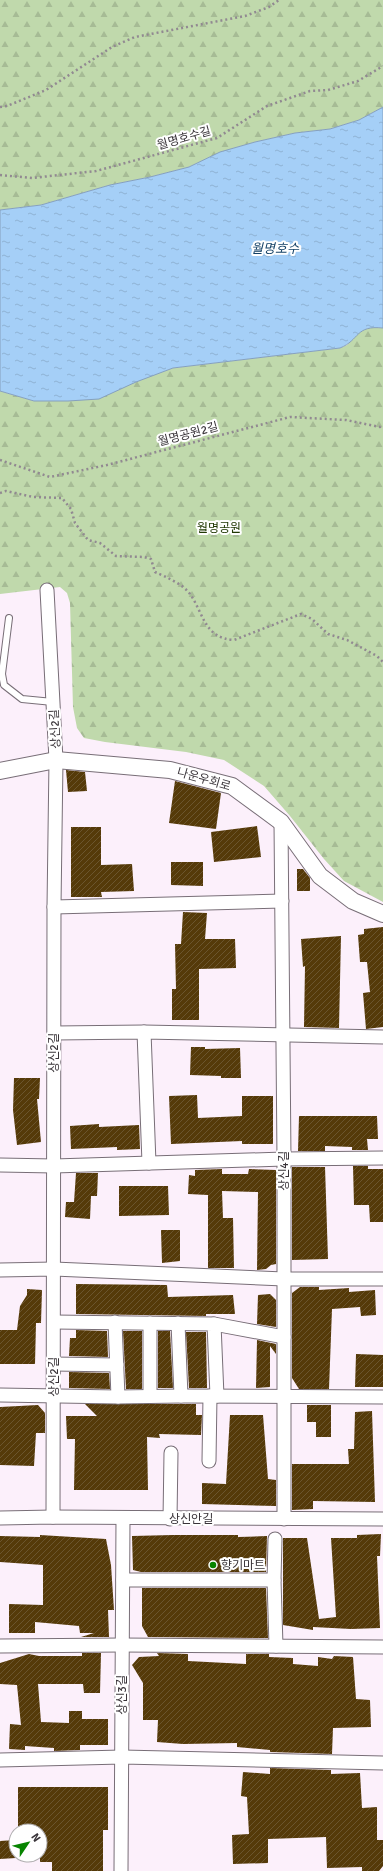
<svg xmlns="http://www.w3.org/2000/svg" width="383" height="1871" font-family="Signika,'Noto Sans KR',sans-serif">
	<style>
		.forest { fill: url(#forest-firs) }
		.water { fill: url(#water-ripples); stroke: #85a0be }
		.building { fill: url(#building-hatch) }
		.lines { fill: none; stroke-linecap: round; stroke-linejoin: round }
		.service-casing { stroke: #786e77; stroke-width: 8 }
		.minor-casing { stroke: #786e77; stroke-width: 15 }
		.tertiary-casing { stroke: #786e77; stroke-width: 18 }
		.path { stroke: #918991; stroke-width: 2.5; stroke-dasharray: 2 3; stroke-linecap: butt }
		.service { stroke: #fff; stroke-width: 6 }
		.minor { stroke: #fff; stroke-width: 13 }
		.tertiary { stroke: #fff; stroke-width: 16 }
		.poi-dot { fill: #078400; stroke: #fff; stroke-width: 1.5 }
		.labels { text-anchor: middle; stroke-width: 4; stroke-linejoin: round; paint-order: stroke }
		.street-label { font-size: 12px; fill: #393439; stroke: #fff }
		.park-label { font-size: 12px; fill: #213904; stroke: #fff }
		.poi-label { font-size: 12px; fill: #393439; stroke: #fff; text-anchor: start }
		.water-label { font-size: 13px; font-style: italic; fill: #124066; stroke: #fff }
	</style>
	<defs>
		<pattern id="forest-firs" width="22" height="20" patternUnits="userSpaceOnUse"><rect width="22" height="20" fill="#c0d9ac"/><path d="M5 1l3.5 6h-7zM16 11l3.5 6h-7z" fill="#a6bb95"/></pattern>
		<pattern id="water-ripples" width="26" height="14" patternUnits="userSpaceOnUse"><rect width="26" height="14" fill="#a5cff7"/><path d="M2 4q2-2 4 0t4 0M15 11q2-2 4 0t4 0" fill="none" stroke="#8fb2d4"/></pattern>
		<pattern id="building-hatch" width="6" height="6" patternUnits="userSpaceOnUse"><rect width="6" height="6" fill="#553a09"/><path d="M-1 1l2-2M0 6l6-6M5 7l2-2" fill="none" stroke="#6b552e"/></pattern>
	</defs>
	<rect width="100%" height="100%" fill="#fcf0fb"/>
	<!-- forest -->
	<g class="forest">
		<polygon points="0,0 383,0 383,107 359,120 330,129 295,133 255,142 221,152 189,167 150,177 110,185 41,205 0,210"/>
		<polygon points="371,327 383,328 383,902 344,881 324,859 290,816 264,786 224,760 186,752 105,742 84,738 77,728 73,707 70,603 67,593 60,587 0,594 0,391 34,401 68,401 136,381 173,368 340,348 347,345 359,331"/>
	</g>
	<!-- water -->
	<path class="water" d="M383 107V328C355 325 360 340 340 348L173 368 136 382 99 399 68 401H34L0 391V210L41 205 110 185 150 177 189 167 220 152 255 142 295 133 330 129 359 120Z"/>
	<!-- building -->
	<g class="building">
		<polygon points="66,770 85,772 87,791 68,792"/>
		<polygon points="175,781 221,793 216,829 169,823"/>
		<polygon points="257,826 261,857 214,862 211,832"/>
		<polygon points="71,827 101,827 101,865 132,864 134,891 101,892 102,897 71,897"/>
		<polygon points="171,862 203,862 203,886 171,885"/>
		<polygon points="297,869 303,869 310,878 310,891 297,891"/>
		<polygon points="183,912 207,913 205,939 235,939 236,968 199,969 199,1020 172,1020 172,989 176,989 175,944 181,944"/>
		<polygon points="383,927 383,1027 366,1029 363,993 370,992 367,962 360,962 358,935 364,934 364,929"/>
		<polygon points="341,936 339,1028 304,1027 305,966 303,967 301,939"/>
		<polygon points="191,1047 205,1047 205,1049 240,1048 241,1078 221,1078 221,1076 190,1075"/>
		<polygon points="14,1078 40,1078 39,1099 37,1099 41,1142 17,1145 13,1110"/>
		<polygon points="197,1095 198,1118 242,1116 242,1096 273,1096 273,1144 242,1144 242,1141 171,1144 169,1096"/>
		<polygon points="299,1116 377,1116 378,1139 367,1139 368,1150 352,1150 352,1147 325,1146 325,1151 298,1151"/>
		<polygon points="99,1124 99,1127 139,1125 140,1149 117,1150 117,1147 71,1149 70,1126"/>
		<polygon points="353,1166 368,1166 368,1169 383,1169 383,1222 370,1222 369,1205 354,1205"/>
		<polygon points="292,1167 325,1167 328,1259 292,1260"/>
		<polygon points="222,1169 222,1174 248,1174 249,1169 276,1170 276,1264 271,1265 266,1269 257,1270 258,1192 222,1191 223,1218 233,1218 234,1268 208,1268 208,1195 188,1194 189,1175 195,1176 195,1170"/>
		<polygon points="76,1173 98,1173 97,1196 91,1196 90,1219 65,1217 66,1202 74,1202"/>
		<polygon points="119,1186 168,1186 169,1215 119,1216"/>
		<polygon points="161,1230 180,1230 180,1261 162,1263"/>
		<polygon points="76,1284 167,1285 168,1297 233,1295 235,1314 206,1314 206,1316 76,1314"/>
		<polygon points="300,1287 319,1287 319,1290 349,1288 349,1292 375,1290 376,1315 361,1316 360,1307 332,1309 329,1389 299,1389 292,1378 292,1293"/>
		<polygon points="27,1289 42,1290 41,1323 36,1323 35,1364 0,1364 0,1330 17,1330 20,1306 27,1295"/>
		<polygon points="270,1294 276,1300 276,1327 257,1324 258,1295"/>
		<polygon points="76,1330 107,1331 108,1357 69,1356 70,1338 76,1338"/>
		<polygon points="123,1331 142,1331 142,1389 126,1389"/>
		<polygon points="158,1331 170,1331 173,1388 158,1388"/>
		<polygon points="186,1332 206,1332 207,1388 189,1388"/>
		<polygon points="257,1340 276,1344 276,1354 270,1346 270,1387 256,1388"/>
		<polygon points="356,1354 383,1355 383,1387 355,1387"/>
		<polygon points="69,1372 109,1373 110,1389 69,1388"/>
		<polygon points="85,1404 196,1404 196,1415 202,1415 201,1435 159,1434 160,1438 147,1437 148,1490 74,1490 75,1439 67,1439 66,1416 97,1416"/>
		<polygon points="38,1405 45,1413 45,1433 36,1433 34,1466 0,1465 0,1407"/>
		<polygon points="307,1405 331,1405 331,1437 316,1437 316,1422 307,1422"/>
		<polygon points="372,1411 375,1502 313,1501 313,1509 292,1510 292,1464 349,1464 348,1449 354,1449 355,1412"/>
		<polygon points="230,1415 263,1415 268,1479 276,1480 276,1506 202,1504 202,1483 226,1484"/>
		<polygon points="381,1534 380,1556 377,1556 380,1628 351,1629 313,1627 313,1630 283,1625 283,1538 307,1538 319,1619 336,1617 331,1538 357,1538 357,1535"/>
		<polygon points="40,1535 106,1539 111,1565 114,1610 108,1610 109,1637 81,1637 94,1633 80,1633 79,1626 35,1622 35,1633 9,1633 9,1604 43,1605 43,1565 0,1562 0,1536 40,1537"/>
		<polygon points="173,1535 238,1535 238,1537 267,1536 266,1572 141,1572 133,1570 132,1536"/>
		<polygon points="142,1588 266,1588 268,1638 148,1637 142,1626"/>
		<polygon points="82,1653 101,1653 100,1693 84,1693 83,1684 38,1684 41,1722 69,1723 69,1711 82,1711 82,1719 108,1719 108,1745 80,1745 80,1750 54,1751 54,1748 25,1746 25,1750 9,1749 10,1724 21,1725 17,1685 0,1684 0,1663 29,1654 39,1656 82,1656"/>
		<polygon points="157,1653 188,1654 188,1661 246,1664 246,1654 269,1654 269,1657 293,1658 293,1664 318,1666 318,1657 332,1659 334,1656 353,1657 356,1699 370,1700 371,1727 333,1728 332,1754 270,1752 270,1750 237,1747 237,1743 183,1744 157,1742 158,1720 143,1720 143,1683 132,1665 139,1657 159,1656"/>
		<polygon points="270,1768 331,1770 331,1774 360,1773 362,1808 377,1807 377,1840 383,1840 383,1866 379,1871 362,1871 362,1867 327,1868 326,1837 268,1839 268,1863 233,1864 232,1835 249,1834 247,1797 241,1796 243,1772 270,1774"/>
		<polygon points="18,1787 108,1787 108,1830 103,1830 103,1871 52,1871 52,1862 40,1862 40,1830 18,1830"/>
		<polygon points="15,1840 16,1858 0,1859 0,1841"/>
	</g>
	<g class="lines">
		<defs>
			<polyline id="service" points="9,618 2,674 4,685 22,699 53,702"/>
			<g id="minor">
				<polyline points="47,590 56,760 54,907 53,1517"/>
				<polyline points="281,822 284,1159 284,1519"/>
				<polyline points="54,907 282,901"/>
				<polyline points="144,1032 149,1163"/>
				<polyline points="55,1033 144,1032 383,1037"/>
				<polyline points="0,1165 54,1166 284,1159 383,1158"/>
				<polyline points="0,1270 54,1269 284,1279 383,1279"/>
				<polyline points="54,1322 214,1324 217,1396"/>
				<polyline points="115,1322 118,1397"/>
				<polyline points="178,1323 181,1396"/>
				<polyline points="214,1324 284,1337"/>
				<polyline points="54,1364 117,1365"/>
				<polyline points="0,1395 118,1397 181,1396 383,1397"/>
				<polyline points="150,1396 150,1323"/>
				<polyline points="209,1461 210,1396"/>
				<polyline points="0,1518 53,1517 383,1519"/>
				<polyline points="170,1519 171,1453"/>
				<polyline points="123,1580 274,1580 275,1539"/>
				<polyline points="274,1580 276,1646"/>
				<polyline points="0,1646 122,1645 383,1647"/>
				<polyline points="0,1760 122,1757 383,1763"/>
				<polyline points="121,1871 123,1518"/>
			</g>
			<polyline id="tertiary" points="0,771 56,760 170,770 232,786 281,822 320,876 353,901 383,914"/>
		</defs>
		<!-- service casing -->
		<use href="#service" class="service-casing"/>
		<!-- minor casing -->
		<use href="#minor" class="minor-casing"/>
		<!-- tertiary casing -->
		<use href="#tertiary" class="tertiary-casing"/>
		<!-- path -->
		<g class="path">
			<polyline points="0,107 7,106 46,90 112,47 135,37 245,16 269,7 279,0"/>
			<polyline points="0,175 32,178 96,171 217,138 267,106 310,91 328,90 358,81 383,66"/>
			<polyline points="0,460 50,477 107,465 290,417 346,420 380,427 383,425"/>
			<path d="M0 493 6 491 33 497 62 498 71 509 75 523 88 540 100 543 116 556 144 557 151 559 155 572C166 577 183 584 190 594 204 614 204 638 234 640L301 614 312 619 328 634 347 640 377 656 383 662"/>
		</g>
		<!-- service -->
		<use href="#service" class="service"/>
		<!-- minor -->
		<use href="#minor" class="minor"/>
		<!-- tertiary -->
		<use href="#tertiary" class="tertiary"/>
	</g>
	<!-- markers -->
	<circle class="poi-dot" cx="213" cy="1565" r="4"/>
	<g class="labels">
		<!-- street labels -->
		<g class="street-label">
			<text transform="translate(184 138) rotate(-16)" y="4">월명호수길</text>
			<text transform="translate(188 434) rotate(-15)" y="4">월명공원2길</text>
			<text transform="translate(55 729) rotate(-93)" y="4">상신2길</text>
			<text transform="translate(204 779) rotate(16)" y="4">나운우회로</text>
			<text transform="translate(54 1053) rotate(-90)" y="4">상신2길</text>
			<text transform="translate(284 1171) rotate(-90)" y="4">상신4길</text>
			<text transform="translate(54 1377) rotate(-90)" y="4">상신2길</text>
			<text x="191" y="1523">상신안길</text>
			<text transform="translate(122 1695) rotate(-90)" y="4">상신3길</text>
		</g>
		<!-- park labels -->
		<g class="park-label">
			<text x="219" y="532">월명공원</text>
		</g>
		<!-- poi labels -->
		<g class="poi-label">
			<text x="221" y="1569">향기마트</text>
		</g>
		<!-- water labels -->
		<g class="water-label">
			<text x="275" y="253">월명호수</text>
		</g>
	</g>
	<!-- north arrow -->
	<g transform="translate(28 1843) rotate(55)"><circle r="19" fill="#ffffff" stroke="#b0aeb0"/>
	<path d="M0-3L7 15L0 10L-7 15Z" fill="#078400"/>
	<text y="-6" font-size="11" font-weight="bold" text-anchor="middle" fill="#393439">N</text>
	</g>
</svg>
